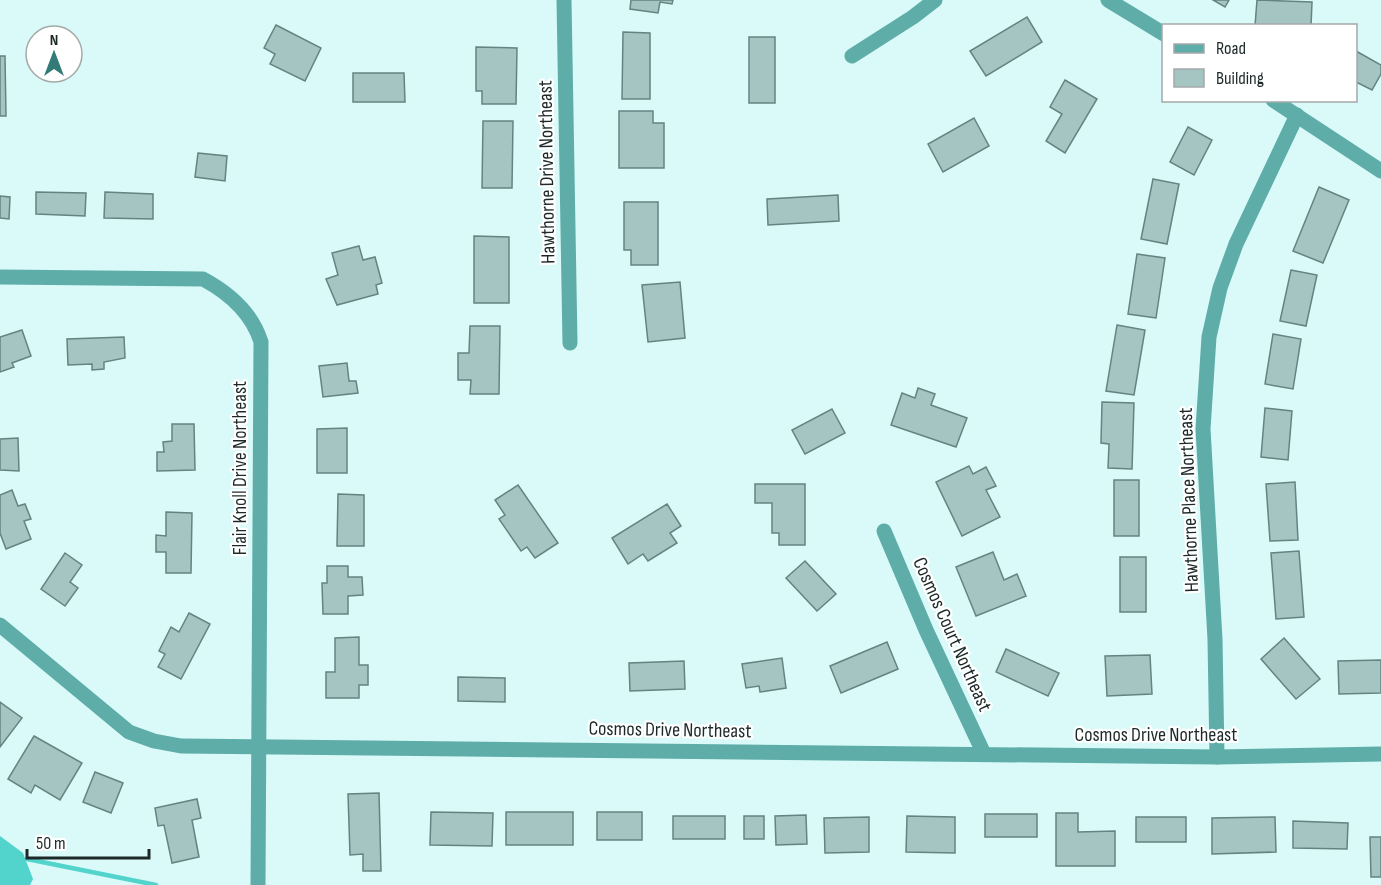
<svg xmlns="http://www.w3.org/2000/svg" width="1381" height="885" font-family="'Sofia Sans Condensed',sans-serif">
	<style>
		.water { fill: #52d4cd }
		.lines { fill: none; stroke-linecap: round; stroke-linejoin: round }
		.stream { stroke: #52d4cd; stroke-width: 4.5 }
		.building { fill: #a4c5c2; stroke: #648381; stroke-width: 1.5 }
		.minor { stroke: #5eada8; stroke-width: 15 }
		.labels { text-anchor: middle; stroke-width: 4.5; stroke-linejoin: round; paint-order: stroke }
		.street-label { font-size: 20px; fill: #1c2928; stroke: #fff }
	</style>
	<rect width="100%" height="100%" fill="#d9faf8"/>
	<!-- water -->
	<polygon class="water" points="0,836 23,853 33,879 30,885 0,885"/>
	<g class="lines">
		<!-- stream -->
		<polyline class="stream" points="27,859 156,885"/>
	</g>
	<!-- building -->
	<g class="building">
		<polygon points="631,0 673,0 672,4 660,2 658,13 630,9"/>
		<polygon points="1213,0 1229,0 1225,7"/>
		<polygon points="1257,0 1312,2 1311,26 1255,26"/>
		<polygon points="1027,17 1042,42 986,76 970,51"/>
		<polygon points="276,25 321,48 305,81 270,64 275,54 264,48"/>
		<polygon points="623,32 650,33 650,99 622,99"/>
		<rect x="749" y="37" width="26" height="66"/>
		<polygon points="476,47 517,48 516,104 482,104 482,91 476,91"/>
		<polygon points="1356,51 1381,65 1381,74 1372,90 1356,82"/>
		<polygon points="0,56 5,56 6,116 0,116"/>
		<polygon points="353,73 404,73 405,102 353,102"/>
		<polygon points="1065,80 1097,99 1065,153 1046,141 1062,114 1050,107"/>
		<polygon points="619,111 653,111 653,123 664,123 664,168 619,168"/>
		<polygon points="974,118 989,146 943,172 928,144"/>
		<polygon points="483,121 513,121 512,188 482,188"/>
		<polygon points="1188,127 1212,140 1194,175 1170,162"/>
		<polygon points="198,153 227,156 225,181 195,177"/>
		<polygon points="1153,179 1179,184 1167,244 1141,239"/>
		<polygon points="1319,187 1349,200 1323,263 1293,251"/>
		<polygon points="36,192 86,193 85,216 36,214"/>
		<polygon points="105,192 153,194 153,219 104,218"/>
		<polygon points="838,195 839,221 768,225 767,199"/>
		<polygon points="0,196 10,197 9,219 0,218"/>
		<polygon points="624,202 658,202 658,265 631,265 631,250 624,250"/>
		<polygon points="474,236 509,237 509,303 474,303"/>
		<polygon points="359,246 363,260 375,257 382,283 376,285 378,294 337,305 326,279 338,275 332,253"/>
		<polygon points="1137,254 1165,258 1156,318 1128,314"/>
		<polygon points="1291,270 1317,275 1306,326 1280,321"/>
		<polygon points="680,282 685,338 648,342 642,285"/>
		<polygon points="1117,325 1145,330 1134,395 1106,391"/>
		<polygon points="470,326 500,326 499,394 470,394 471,380 458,380 458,353 469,353"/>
		<polygon points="22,330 31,356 12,363 14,367 0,372 0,337"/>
		<polygon points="1273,334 1301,339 1293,389 1265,384"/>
		<polygon points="124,337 125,358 104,362 104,369 92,370 92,364 68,365 67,339"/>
		<polygon points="347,363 349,381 356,381 358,393 323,397 319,366"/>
		<polygon points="918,388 935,394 931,405 967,418 956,447 891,425 902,393 915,398"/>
		<polygon points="1102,402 1134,403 1132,469 1108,468 1109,444 1101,443"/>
		<polygon points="1265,408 1292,411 1288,460 1261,457"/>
		<polygon points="832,409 845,433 805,454 792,430"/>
		<polygon points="172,424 194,424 195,470 157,471 157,452 164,452 163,442 172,441"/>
		<polygon points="347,428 347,473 317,473 317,429"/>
		<polygon points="18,438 19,471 0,470 0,439"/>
		<polygon points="969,466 973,474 986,467 996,486 986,490 1000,517 962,536 936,482"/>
		<rect x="1114" y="480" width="25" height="56"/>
		<polygon points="1295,482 1298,540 1270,541 1266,484"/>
		<polygon points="755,484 805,484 805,545 779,545 779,533 772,533 772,503 755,503"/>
		<polygon points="518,485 558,543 535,558 527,547 521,551 499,519 505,515 495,500"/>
		<polygon points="12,490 18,506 25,504 31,519 24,521 31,539 6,549 0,533 0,495"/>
		<polygon points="338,494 364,495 364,546 337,546"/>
		<polygon points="667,504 681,526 670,533 677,543 648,561 643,554 628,564 612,538"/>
		<polygon points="166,512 192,513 191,573 166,573 166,552 156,552 156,535 166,536"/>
		<polygon points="1299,551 1304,617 1276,619 1271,553"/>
		<polygon points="993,552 1004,580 1017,574 1026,596 976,616 956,567"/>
		<polygon points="65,553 82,565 70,582 78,588 65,606 41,589"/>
		<rect x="1120" y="557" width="26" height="55"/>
		<polygon points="805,561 836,594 817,611 786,578"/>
		<polygon points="327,566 348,566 348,577 362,577 363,595 348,596 348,614 323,614 322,583 327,583"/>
		<polygon points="189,613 210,624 181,679 158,667 165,654 159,651 171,627 179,632"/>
		<polygon points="359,637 359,665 368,665 368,685 359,685 359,698 326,698 326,672 335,672 335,638"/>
		<polygon points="1284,638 1320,679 1296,699 1261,659"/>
		<polygon points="887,642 898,669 841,693 830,666"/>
		<polygon points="1006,649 1059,673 1048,696 996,672"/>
		<polygon points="1150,655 1152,694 1107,696 1105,656"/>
		<polygon points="782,658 786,688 760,692 759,686 746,688 742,664"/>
		<polygon points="1381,660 1381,693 1339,694 1338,661"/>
		<polygon points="684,661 685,689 630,691 629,663"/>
		<polygon points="458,677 505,678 505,702 458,701"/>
		<polygon points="0,702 22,718 0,747"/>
		<polygon points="34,736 82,763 60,800 35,785 31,793 8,779"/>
		<polygon points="95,772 123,783 111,813 83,802"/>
		<polygon points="379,793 381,871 363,871 363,854 350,855 348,794"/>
		<polygon points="197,799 201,818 192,820 199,857 172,863 164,825 158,826 155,808"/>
		<polygon points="431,812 493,813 492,846 430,845"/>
		<rect x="506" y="812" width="67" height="33"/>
		<rect x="597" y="812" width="45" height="28"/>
		<polygon points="1056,813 1078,813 1078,832 1115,831 1115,866 1056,866"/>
		<rect x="985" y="814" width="52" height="23"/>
		<polygon points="806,815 807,844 776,845 775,816"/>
		<rect x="673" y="816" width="52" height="23"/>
		<rect x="744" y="816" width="20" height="23"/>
		<polygon points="907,816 955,817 955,853 906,852"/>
		<polygon points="869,817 869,852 825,853 824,818"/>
		<rect x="1136" y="817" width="50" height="25"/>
		<polygon points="1275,817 1276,852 1212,854 1212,818"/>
		<polygon points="1293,821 1348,823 1347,849 1293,848"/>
		<polygon points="1370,837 1381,837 1381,877 1371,877"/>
	</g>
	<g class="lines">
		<!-- minor -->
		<g class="minor">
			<polyline points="564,0 570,343"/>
			<polyline points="1108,0 1164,34"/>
			<polyline points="852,56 913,17 935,0"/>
			<polyline points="1273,100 1381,171"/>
			<path d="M0 277 203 279C229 293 252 313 261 342L258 885"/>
			<polyline points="884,531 926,630 984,754"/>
			<polyline points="0,625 129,732 154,741 181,746 1217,757 1381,754"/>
			<polyline points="1217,757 1215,639 1203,429 1209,337 1220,288 1236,244 1297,115"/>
		</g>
	</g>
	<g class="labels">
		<!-- street labels -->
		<g class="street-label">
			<text transform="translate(546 172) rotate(-91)" y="7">Hawthorne Drive Northeast</text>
			<text transform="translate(239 468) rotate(-90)" y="7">Flair Knoll Drive Northeast</text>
			<text transform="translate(1188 500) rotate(-92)" y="7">Hawthorne Place Northeast</text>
			<text transform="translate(953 634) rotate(66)" y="7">Cosmos Court Northeast</text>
			<text transform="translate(670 729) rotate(1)" y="7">Cosmos Drive Northeast</text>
			<text x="1156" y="741">Cosmos Drive Northeast</text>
		</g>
	</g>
	<!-- legend -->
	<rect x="1162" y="24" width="195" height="78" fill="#ffffff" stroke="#a4a9a9" stroke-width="1.5"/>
	<rect x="1174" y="44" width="30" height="9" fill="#5eada8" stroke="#a4a9a9" stroke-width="1.5"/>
	<text x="1216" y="54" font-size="18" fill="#1c2928">Road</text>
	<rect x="1174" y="69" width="30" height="18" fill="#a4c5c2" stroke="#a4a9a9" stroke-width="1.5"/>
	<text x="1216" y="84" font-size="18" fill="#1c2928">Building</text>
	<!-- north arrow -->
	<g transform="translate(54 54)"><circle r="28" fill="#ffffff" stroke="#a4a9a9" stroke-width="1.5"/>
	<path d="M0-4.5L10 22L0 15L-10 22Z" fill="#337b77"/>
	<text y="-9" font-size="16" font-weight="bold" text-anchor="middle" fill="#1c2928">N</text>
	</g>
	<!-- scale -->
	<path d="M27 849v9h122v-9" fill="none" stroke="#1c2928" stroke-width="3"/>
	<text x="36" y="849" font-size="18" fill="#1c2928" stroke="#ffffff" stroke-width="4.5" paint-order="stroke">50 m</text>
</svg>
